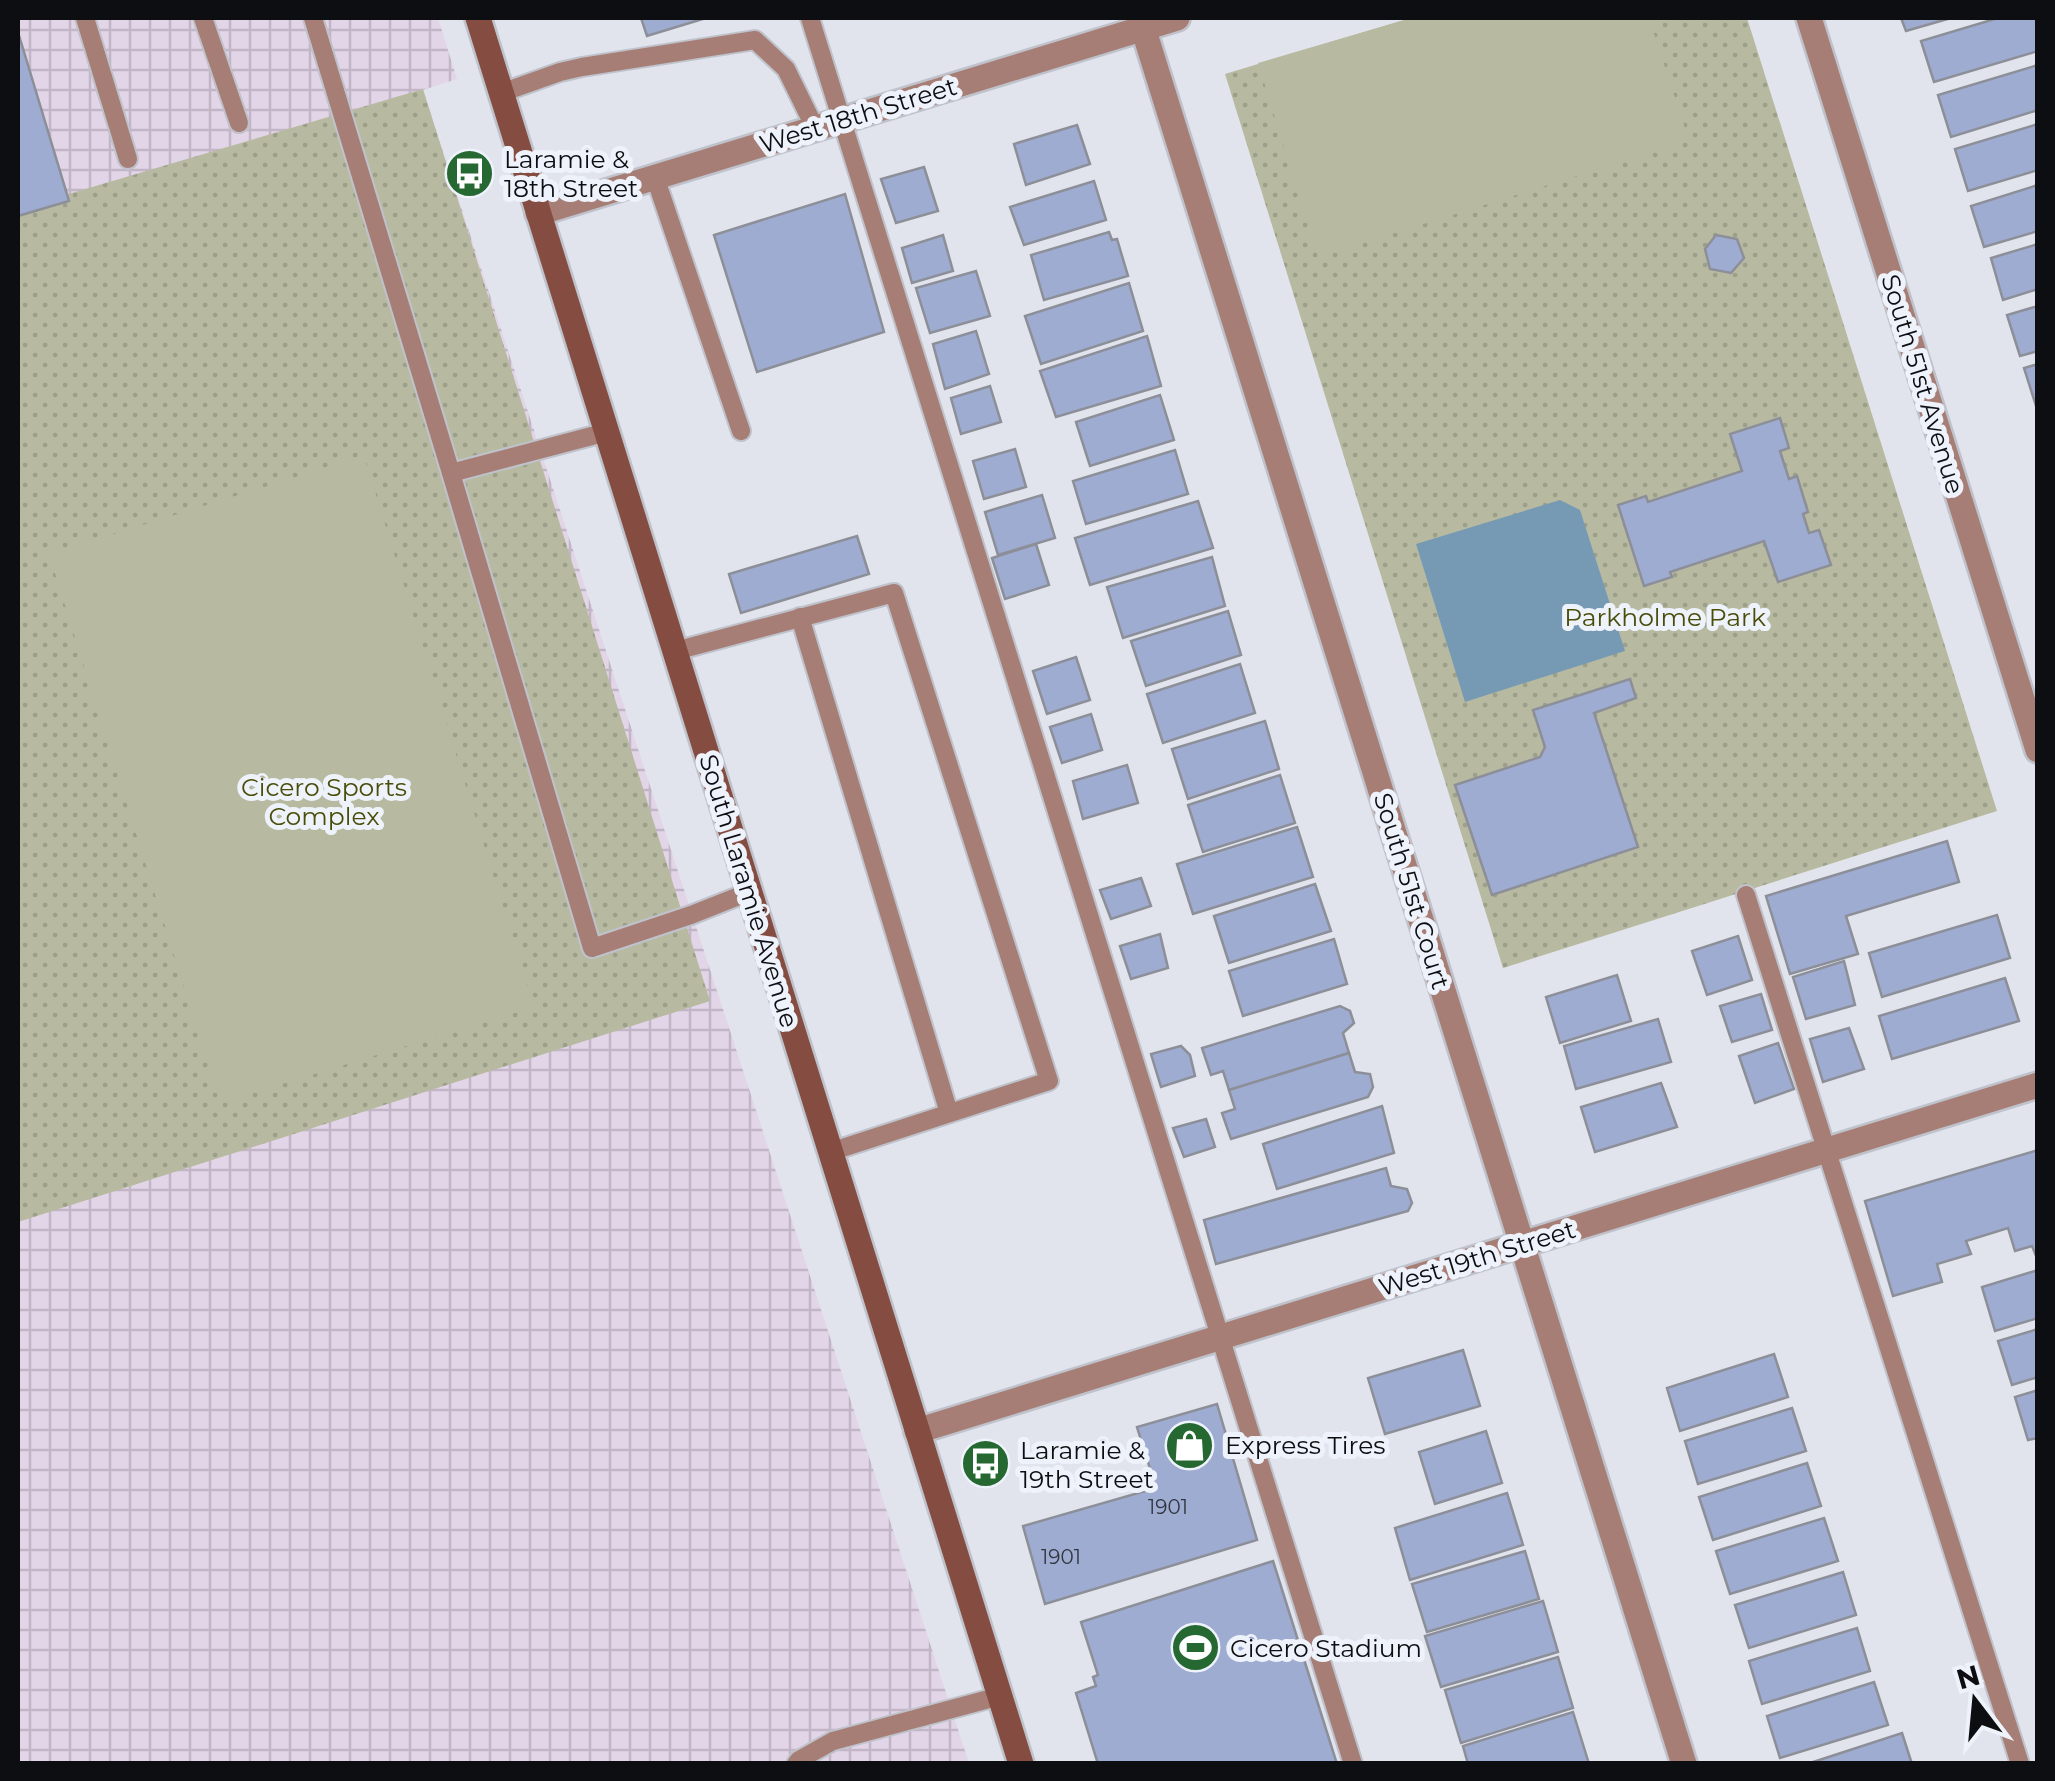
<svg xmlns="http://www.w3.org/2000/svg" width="2055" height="1781" font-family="Montserrat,sans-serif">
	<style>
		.industrial { fill: url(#industrial-grid) }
		.green { fill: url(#green-dots) }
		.pitch { fill: #b7baa0 }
		.water { fill: #769ab4 }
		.building { fill: #9facd1; stroke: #8c8f98; stroke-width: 2.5 }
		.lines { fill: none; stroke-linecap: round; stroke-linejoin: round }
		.lane-casing { stroke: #bfc2ca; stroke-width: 22 }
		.street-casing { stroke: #bfc2ca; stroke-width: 30 }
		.secondary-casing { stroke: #bfc2ca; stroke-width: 30 }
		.lane { stroke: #a67e75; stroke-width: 18 }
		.street { stroke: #a67e75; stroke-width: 25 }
		.secondary { stroke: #854d41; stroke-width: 25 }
		.labels { text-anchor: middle; stroke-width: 10; stroke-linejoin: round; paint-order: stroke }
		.number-label { font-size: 20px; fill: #323641 }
		.street-label { font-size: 25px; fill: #0d0e11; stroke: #eef2fb }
		.poi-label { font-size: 25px; fill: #0d0e11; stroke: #eef2fb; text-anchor: start }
		.park-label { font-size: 25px; fill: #494d08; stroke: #eef2fb }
	</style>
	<defs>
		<pattern id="industrial-grid" width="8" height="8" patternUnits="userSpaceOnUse" patternTransform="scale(2.5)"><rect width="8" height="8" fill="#e3d5e8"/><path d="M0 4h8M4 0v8" fill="none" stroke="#c2b6c6"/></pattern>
		<pattern id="green-dots" width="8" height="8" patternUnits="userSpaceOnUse" patternTransform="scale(2.5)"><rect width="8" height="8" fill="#b7baa0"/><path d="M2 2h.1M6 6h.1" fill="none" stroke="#9c9f89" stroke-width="1.8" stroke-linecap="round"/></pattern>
	</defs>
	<rect width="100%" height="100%" fill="#e1e4ed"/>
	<!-- industrial -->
	<polygon class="industrial" points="18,18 438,18 457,79 423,90 969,1763 18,1763"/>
	<!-- green -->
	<g class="green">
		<polygon points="1411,18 1747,18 1997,811 1503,968 1225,74"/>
		<polygon points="423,89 710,1001 18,1222 18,209"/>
	</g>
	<!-- pitch -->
	<g class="pitch">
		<polygon points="1411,18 1649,18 1689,141 1318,257 1258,63"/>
		<polygon points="364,456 534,1007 220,1103 49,554"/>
	</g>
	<!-- water -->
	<polygon class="water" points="1560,500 1580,510 1625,651 1465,702 1416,544"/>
	<!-- building -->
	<g class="building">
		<polygon points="641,18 706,18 647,36"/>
		<polygon points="1901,18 1951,18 1906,31"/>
		<polygon points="1998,18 2038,18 2038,51 1934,82 1921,41"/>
		<polygon points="18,32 69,201 18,216"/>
		<polygon points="2038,65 2038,110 1951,137 1938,95"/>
		<polygon points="2038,124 2038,170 1968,191 1955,149"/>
		<polygon points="1077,125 1090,164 1026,185 1014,144"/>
		<polygon points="924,167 938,211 896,223 881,179"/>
		<polygon points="1094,181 1106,220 1024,245 1010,207"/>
		<polygon points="2038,185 2038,231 1984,247 1971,206"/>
		<polygon points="845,194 884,332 757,372 714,235"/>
		<polygon points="1109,232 1112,240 1117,239 1128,276 1044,300 1031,255"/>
		<polygon points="943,235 953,271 912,283 902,248"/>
		<polygon points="1716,235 1737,239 1744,258 1731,273 1710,269 1705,249"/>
		<polygon points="2038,244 2038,289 2003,300 1991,258"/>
		<polygon points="976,271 990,316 930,333 916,288"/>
		<polygon points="1129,283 1143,331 1041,364 1025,316"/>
		<polygon points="2038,306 2038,351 2020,356 2007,315"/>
		<polygon points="976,331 989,374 945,389 933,344"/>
		<polygon points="1147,336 1161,386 1056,417 1040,371"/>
		<polygon points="2038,364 2038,409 2037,409 2024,368"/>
		<polygon points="990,386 1001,422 961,434 951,398"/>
		<polygon points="1160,395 1174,440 1090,466 1076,422"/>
		<polygon points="1780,418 1789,448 1780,451 1789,479 1797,476 1808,512 1803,514 1809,533 1819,530 1831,565 1778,582 1764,541 1670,572 1672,577 1644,586 1618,505 1646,496 1648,502 1742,471 1730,434"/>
		<polygon points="1015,449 1026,487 984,499 973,461"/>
		<polygon points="1175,450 1188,494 1086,524 1073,481"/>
		<polygon points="1042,495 1055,538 998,555 985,512"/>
		<polygon points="1198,501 1213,548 1090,585 1075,538"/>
		<polygon points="857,536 869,574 741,613 729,574"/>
		<polygon points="1036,544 1049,585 1005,599 992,558"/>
		<polygon points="1212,557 1225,606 1123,638 1107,587"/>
		<polygon points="1228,611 1241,655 1146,686 1131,641"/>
		<polygon points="1076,657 1090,700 1047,714 1033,671"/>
		<polygon points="1240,664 1255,713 1163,743 1147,694"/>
		<polygon points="1630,679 1636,698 1594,713 1638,847 1492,895 1455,785 1540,757 1545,747 1533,710"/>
		<polygon points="1091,714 1102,750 1062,763 1050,727"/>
		<polygon points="1265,721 1279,769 1188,799 1172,749"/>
		<polygon points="1127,765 1138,803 1083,819 1073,781"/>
		<polygon points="1280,775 1295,823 1203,852 1188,805"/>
		<polygon points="1297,827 1313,877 1193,914 1177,864"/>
		<polygon points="1947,841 1959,882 1846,916 1858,954 1790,974 1766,896"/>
		<polygon points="1141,878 1151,906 1111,919 1100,890"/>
		<polygon points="1315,884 1331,931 1229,963 1214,916"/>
		<polygon points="1997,915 2010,958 1882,997 1869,953"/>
		<polygon points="1160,934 1168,968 1131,979 1120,946"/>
		<polygon points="1738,936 1752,980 1707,995 1692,951"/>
		<polygon points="1334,939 1347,984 1243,1016 1229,971"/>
		<polygon points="1844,961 1855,1005 1806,1019 1793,977"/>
		<polygon points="1617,975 1631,1021 1560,1043 1546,997"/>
		<polygon points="2005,978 2019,1021 1892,1059 1879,1016"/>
		<polygon points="1761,994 1772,1030 1732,1042 1720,1006"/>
		<polygon points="1340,1006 1350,1011 1354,1023 1343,1033 1349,1053 1229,1090 1223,1071 1211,1075 1202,1048"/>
		<polygon points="1658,1019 1671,1062 1576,1089 1564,1046"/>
		<polygon points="1849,1028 1864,1069 1823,1082 1810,1039"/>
		<polygon points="1778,1043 1794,1089 1755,1103 1739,1056"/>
		<polygon points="1181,1046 1190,1055 1195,1076 1161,1087 1151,1054"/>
		<polygon points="1349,1053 1355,1072 1370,1074 1373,1087 1368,1097 1231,1139 1222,1113 1235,1109 1229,1090"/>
		<polygon points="1661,1083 1677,1127 1595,1152 1581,1107"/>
		<polygon points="1382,1106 1394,1153 1277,1189 1263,1144"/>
		<polygon points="1206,1119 1215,1147 1184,1157 1173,1128"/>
		<polygon points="2038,1150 2038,1261 2032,1246 2015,1251 2008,1228 1966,1241 1971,1254 1937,1264 1942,1282 1893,1296 1865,1201"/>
		<polygon points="1386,1168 1391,1186 1407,1189 1412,1203 1408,1211 1216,1264 1204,1220"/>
		<polygon points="2038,1270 2038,1318 1995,1331 1982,1287"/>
		<polygon points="2038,1329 2038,1377 2012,1385 1998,1341"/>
		<polygon points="1463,1350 1480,1406 1385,1434 1368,1378"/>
		<polygon points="1774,1354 1788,1397 1680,1431 1667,1388"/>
		<polygon points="2038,1390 2038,1438 2028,1440 2015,1397"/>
		<polygon points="1217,1404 1257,1540 1045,1604 1023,1526 1156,1488 1137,1427"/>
		<polygon points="1792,1408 1806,1451 1698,1484 1685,1441"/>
		<polygon points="1486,1431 1502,1483 1435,1504 1419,1452"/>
		<polygon points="1807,1463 1821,1506 1713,1540 1699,1497"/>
		<polygon points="1507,1493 1523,1545 1410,1580 1395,1528"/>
		<polygon points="1824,1518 1838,1561 1730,1594 1716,1551"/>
		<polygon points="1525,1551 1539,1599 1427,1632 1412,1584"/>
		<polygon points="1273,1561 1337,1764 1098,1764 1076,1693 1096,1686 1093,1677 1098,1675 1081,1622"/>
		<polygon points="1843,1572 1856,1615 1749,1648 1735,1605"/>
		<polygon points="1543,1601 1558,1652 1441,1687 1425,1636"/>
		<polygon points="1857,1628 1870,1671 1762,1704 1749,1661"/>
		<polygon points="1558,1657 1573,1708 1461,1743 1445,1690"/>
		<polygon points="1874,1682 1888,1725 1780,1758 1767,1716"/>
		<polygon points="1573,1712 1589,1764 1468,1764 1463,1746"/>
		<polygon points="1902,1733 1912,1764 1807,1764"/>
	</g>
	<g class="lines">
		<defs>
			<g id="lane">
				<polyline points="85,18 128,159"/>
				<polyline points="203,18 239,123"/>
				<polyline points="313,18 451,473 607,432"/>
				<polyline points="810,18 1353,1764"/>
				<polyline points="501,93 560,72 582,67 755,40 786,69 815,128"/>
				<polyline points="655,177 741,431"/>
				<polyline points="451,473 592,948 691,915 749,892"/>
				<polyline points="800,617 949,1113"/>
				<polyline points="675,651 894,593 1049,1081 830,1152"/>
				<polyline points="1746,895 2020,1764"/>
				<polyline points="796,1764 799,1760 833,1741 1000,1696"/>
			</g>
			<g id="street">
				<polyline points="1140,18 1684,1764"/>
				<polyline points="1809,18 2038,750"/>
				<polyline points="538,213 1177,18"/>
				<polyline points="917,1431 2038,1085"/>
			</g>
			<polyline id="secondary" points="478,18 1021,1764"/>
		</defs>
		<!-- lane casing -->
		<use href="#lane" class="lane-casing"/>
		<!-- street casing -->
		<use href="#street" class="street-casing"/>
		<!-- secondary casing -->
		<use href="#secondary" class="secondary-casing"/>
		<!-- lane -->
		<use href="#lane" class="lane"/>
		<!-- street -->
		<use href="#street" class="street"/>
		<!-- secondary -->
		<use href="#secondary" class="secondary"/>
	</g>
	<!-- icons -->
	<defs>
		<symbol id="bus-disc" viewBox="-11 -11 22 22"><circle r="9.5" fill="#266831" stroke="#eef2fb"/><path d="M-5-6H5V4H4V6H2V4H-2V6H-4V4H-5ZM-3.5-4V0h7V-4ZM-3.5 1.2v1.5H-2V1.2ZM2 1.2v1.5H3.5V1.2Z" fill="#fff"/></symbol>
		<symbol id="shop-disc" viewBox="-11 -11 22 22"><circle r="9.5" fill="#266831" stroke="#eef2fb"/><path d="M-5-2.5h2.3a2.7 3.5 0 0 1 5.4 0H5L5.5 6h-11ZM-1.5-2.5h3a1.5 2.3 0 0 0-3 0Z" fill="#fff"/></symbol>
		<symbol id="stadium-disc" viewBox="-11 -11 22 22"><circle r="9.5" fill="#266831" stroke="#eef2fb"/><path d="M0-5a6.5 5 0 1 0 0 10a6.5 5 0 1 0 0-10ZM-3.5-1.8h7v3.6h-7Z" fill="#fff"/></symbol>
	</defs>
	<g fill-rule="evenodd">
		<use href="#bus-disc" x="442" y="146" width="55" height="55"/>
		<use href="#shop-disc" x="1162" y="1418" width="55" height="55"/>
		<use href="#bus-disc" x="958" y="1436" width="55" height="55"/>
		<use href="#stadium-disc" x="1168" y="1620" width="55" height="55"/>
	</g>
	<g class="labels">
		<!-- number labels -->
		<g class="number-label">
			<text x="1168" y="1514">1901</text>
			<text x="1061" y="1564">1901</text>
		</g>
		<!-- street labels -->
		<g class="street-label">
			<text transform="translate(858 115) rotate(-17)" y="9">West 18th Street</text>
			<text transform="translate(1923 384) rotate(73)" y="9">South 51st Avenue</text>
			<text transform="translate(749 891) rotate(73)" y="9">South Laramie Avenue</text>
			<text transform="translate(1412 891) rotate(73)" y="9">South 51st Court</text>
			<text transform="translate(1477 1258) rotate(-17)" y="9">West 19th Street</text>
		</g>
		<!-- poi labels -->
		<g class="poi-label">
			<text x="504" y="168">Laramie &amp;<tspan x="504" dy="29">18th Street</tspan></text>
			<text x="1225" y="1454">Express Tires</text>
			<text x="1020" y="1459">Laramie &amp;<tspan x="1020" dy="29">19th Street</tspan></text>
			<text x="1230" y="1657">Cicero Stadium</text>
		</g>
		<!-- park labels -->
		<g class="park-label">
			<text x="1665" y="626">Parkholme Park</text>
			<text x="324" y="796">Cicero Sports<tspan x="324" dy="29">Complex</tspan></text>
		</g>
	</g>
	<!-- border -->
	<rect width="2055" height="1781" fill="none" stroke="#0d0e11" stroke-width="40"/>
	<!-- north arrow -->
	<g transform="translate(1975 1701) rotate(344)" stroke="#eef2fb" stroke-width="8" paint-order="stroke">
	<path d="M0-8L18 38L0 25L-18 38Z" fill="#0d0e11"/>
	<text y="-15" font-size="28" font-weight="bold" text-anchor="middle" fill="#0d0e11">N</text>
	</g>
</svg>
